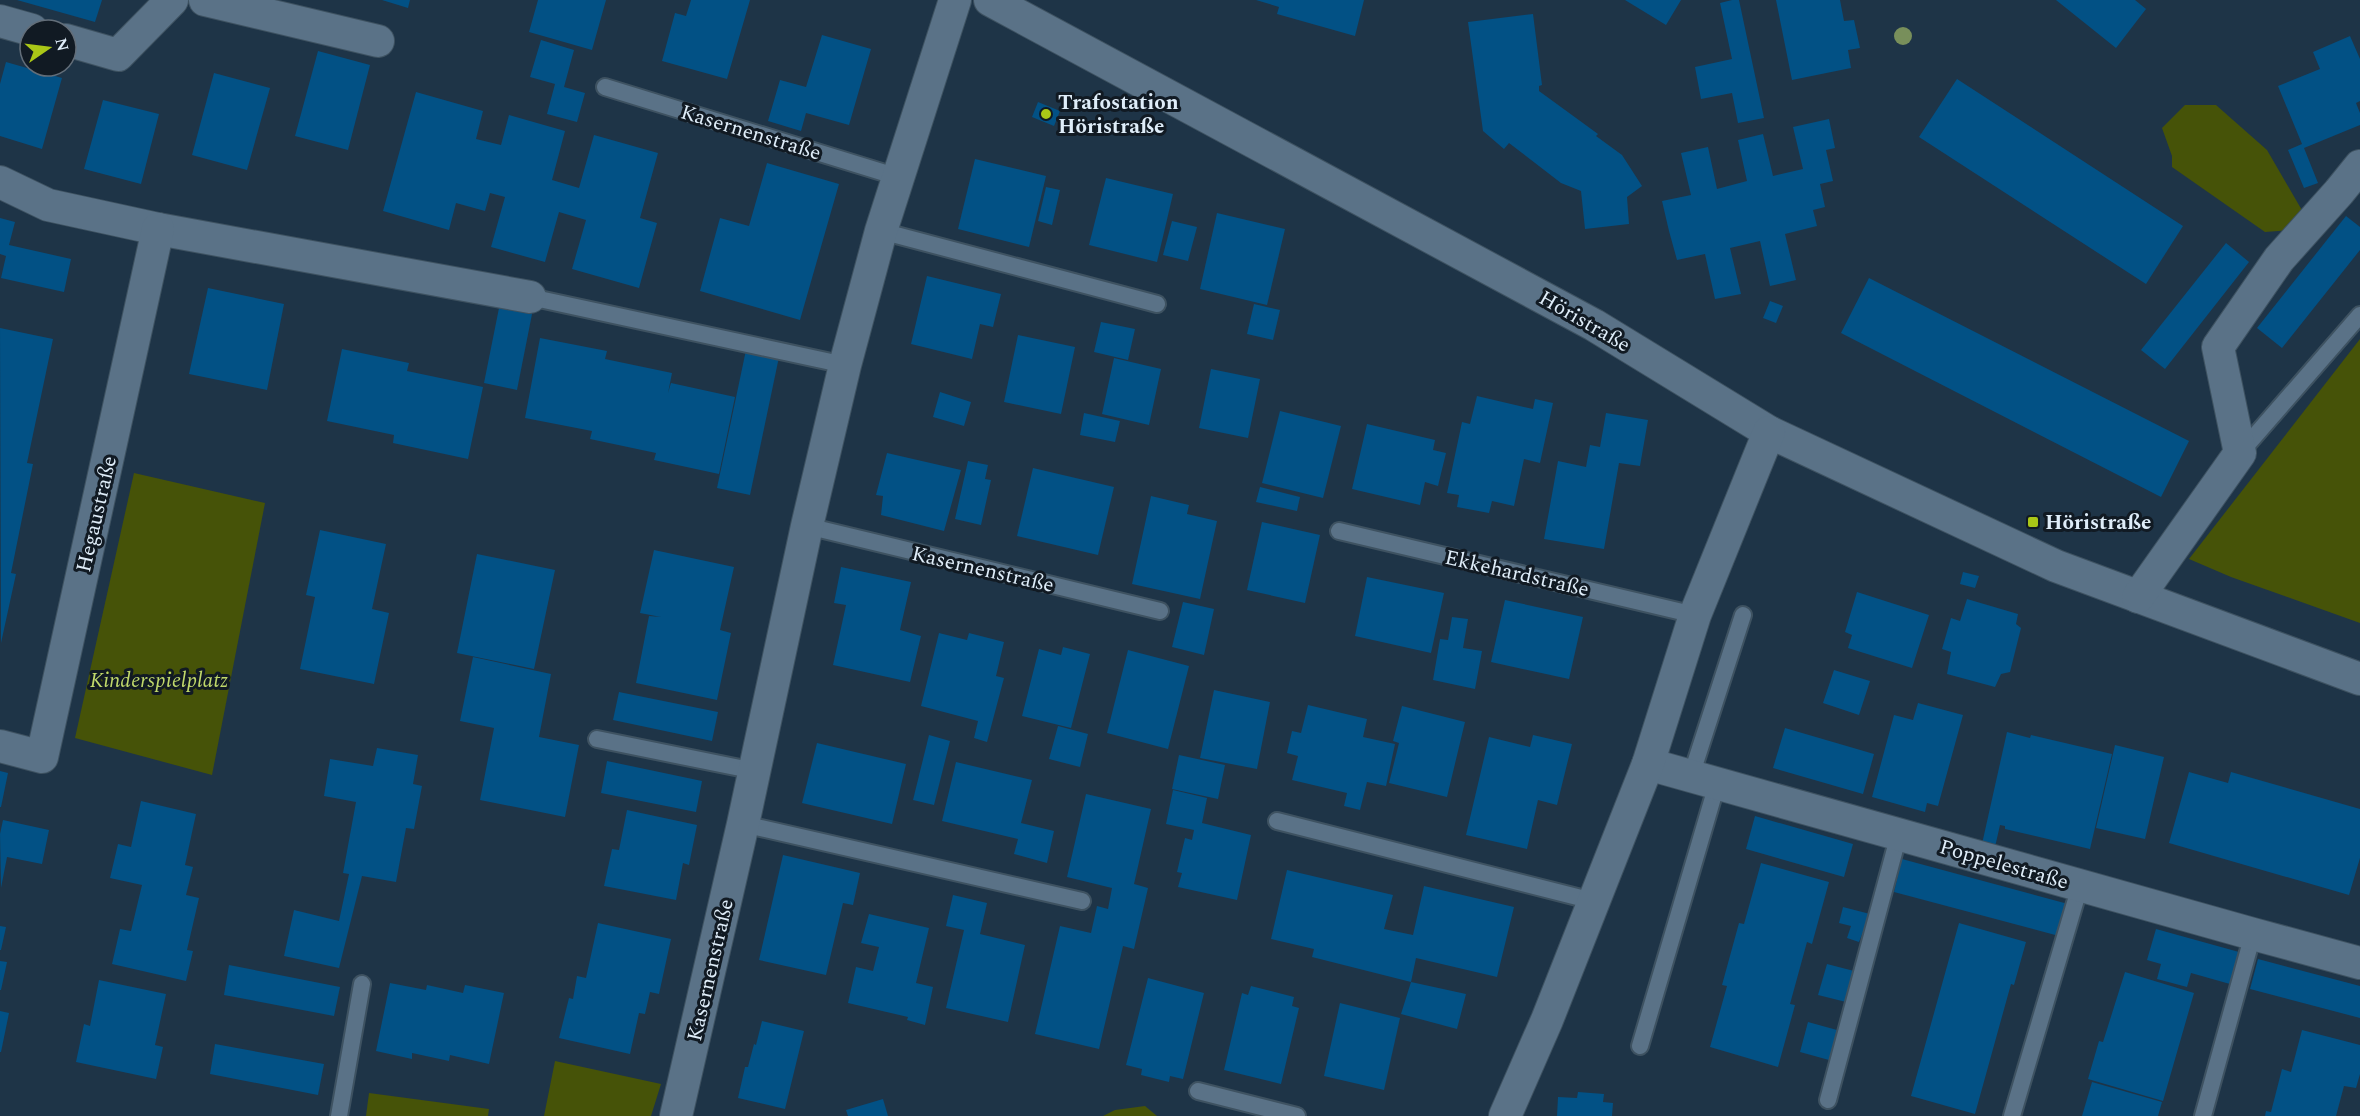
<svg xmlns="http://www.w3.org/2000/svg" width="2360" height="1116" font-family="Spectral,serif">
	<style>
		.green { fill: #465308 }
		.building { fill: #025185 }
		.lines { fill: none; stroke-linecap: round; stroke-linejoin: round }
		.service-casing { stroke: #3e5261; stroke-width: 20 }
		.minor-casing { stroke: #3e5261; stroke-width: 34 }
		.service { stroke: #5a7287; stroke-width: 16 }
		.minor { stroke: #5a7287; stroke-width: 32 }
		.tree { fill: #788f5b }
		.poi-dot { fill: #aac717; stroke: #111a23; stroke-width: 2 }
		.labels { text-anchor: middle; stroke-width: 6; stroke-linejoin: round; paint-order: stroke }
		.poi-label { font-size: 21px; font-weight: bold; fill: #dfedf9; stroke: #111a23; text-anchor: start }
		.street-label { font-size: 21px; fill: #dfedf9; stroke: #111a23 }
		.park-label { font-size: 21px; font-style: italic; fill: #c1d96b; stroke: #111a23 }
	</style>
	<rect width="100%" height="100%" fill="#1e3447"/>
	<!-- green -->
	<g class="green">
		<polygon points="2185,105 2216,105 2267,150 2303,212 2290,230 2265,232 2172,167 2172,156 2162,128"/>
		<polygon points="2360,339 2360,623 2231,577 2189,559"/>
		<polygon points="134,473 265,503 212,775 75,738"/>
		<polygon points="555,1061 661,1084 651,1116 544,1116"/>
		<polygon points="369,1093 489,1109 488,1116 366,1116"/>
		<polygon points="1145,1106 1157,1116 1103,1116 1115,1110"/>
	</g>
	<!-- building -->
	<g class="building">
		<polygon points="17,0 102,0 95,22"/>
		<polygon points="382,0 410,0 408,8"/>
		<polygon points="538,0 606,0 592,50 529,32"/>
		<polygon points="691,0 750,0 727,79 662,61 675,13 686,16"/>
		<polygon points="1256,0 1364,0 1355,36 1277,14 1279,7"/>
		<polygon points="1625,0 1681,0 1666,25"/>
		<polygon points="1732,0 1739,0 1764,118 1738,123 1732,93 1701,99 1695,67 1732,59 1720,3"/>
		<polygon points="1776,0 1840,0 1844,21 1854,20 1860,48 1848,50 1851,68 1792,80"/>
		<polygon points="2056,0 2135,0 2146,9 2116,48"/>
		<polygon points="1533,14 1542,85 1539,86 1539,91 1598,134 1596,136 1622,155 1642,186 1627,197 1629,224 1585,229 1581,191 1561,183 1509,143 1504,149 1483,131 1468,22"/>
		<polygon points="822,35 871,49 849,125 806,113 801,131 768,121 780,80 806,87"/>
		<polygon points="2350,36 2360,59 2360,101 2356,103 2360,113 2360,125 2304,148 2318,183 2304,188 2288,150 2302,144 2278,86 2320,69 2313,52"/>
		<polygon points="541,40 574,50 564,87 585,93 577,122 547,114 555,84 530,77"/>
		<polygon points="318,51 370,65 348,150 295,136"/>
		<polygon points="6,62 62,78 42,149 0,136 0,84"/>
		<polygon points="214,73 270,88 247,170 192,155"/>
		<polygon points="1957,79 2183,226 2146,284 1919,137"/>
		<polygon points="416,92 483,111 476,139 501,145 509,115 565,131 552,180 579,188 594,135 658,153 640,218 657,223 639,288 572,269 586,220 559,212 545,262 491,247 505,197 490,193 485,211 456,203 449,230 383,211"/>
		<polygon points="103,100 159,114 141,184 84,169"/>
		<polygon points="1038,102 1060,111 1054,126 1032,117"/>
		<polygon points="1829,119 1835,148 1826,150 1833,181 1820,184 1825,207 1813,210 1817,226 1785,234 1796,280 1770,286 1760,241 1730,248 1741,294 1715,299 1705,254 1677,260 1669,231 1662,201 1691,195 1681,153 1708,147 1717,189 1747,181 1738,140 1763,134 1773,176 1803,169 1793,127"/>
		<polygon points="975,159 1046,176 1029,247 958,229"/>
		<polygon points="767,163 839,184 800,320 700,291 720,218 749,226"/>
		<polygon points="1106,178 1173,194 1157,262 1089,245"/>
		<polygon points="1046,187 1060,190 1052,225 1038,221"/>
		<polygon points="1217,213 1285,229 1267,305 1200,289"/>
		<polygon points="2346,216 2360,227 2360,250 2282,348 2257,328"/>
		<polygon points="0,218 15,222 9,245 71,259 64,292 1,278 6,256 0,254"/>
		<polygon points="1172,221 1197,227 1188,261 1163,255"/>
		<polygon points="2226,243 2249,262 2165,369 2141,350"/>
		<polygon points="927,276 1001,294 993,327 980,324 972,359 911,344"/>
		<polygon points="1869,278 2189,441 2161,497 1841,333"/>
		<polygon points="208,288 284,304 267,390 189,374"/>
		<polygon points="1770,301 1783,306 1776,323 1763,318"/>
		<polygon points="500,303 533,309 517,390 484,383"/>
		<polygon points="1254,304 1280,310 1273,340 1247,334"/>
		<polygon points="1101,322 1135,329 1128,360 1094,352"/>
		<polygon points="0,328 53,339 27,463 33,464 11,573 16,574 1,643"/>
		<polygon points="1018,335 1075,347 1061,414 1004,402"/>
		<polygon points="540,338 607,351 605,359 672,373 668,393 671,383 735,397 719,474 654,460 656,453 590,439 592,431 525,418"/>
		<polygon points="342,349 409,363 407,371 483,387 468,459 393,443 394,435 327,421"/>
		<polygon points="746,350 779,357 750,495 717,488"/>
		<polygon points="1114,358 1161,369 1149,425 1102,414"/>
		<polygon points="1211,369 1260,379 1248,438 1199,428"/>
		<polygon points="940,392 971,402 964,426 933,417"/>
		<polygon points="1477,396 1533,409 1535,399 1553,403 1540,463 1524,459 1514,506 1492,501 1489,513 1457,507 1459,495 1447,493 1462,422 1470,424"/>
		<polygon points="1280,411 1341,426 1323,498 1262,483"/>
		<polygon points="1084,413 1120,421 1115,442 1080,435"/>
		<polygon points="1606,413 1648,420 1640,466 1619,463 1604,549 1544,539 1558,461 1586,467 1590,445 1600,447"/>
		<polygon points="1367,424 1435,440 1433,450 1446,453 1438,486 1425,482 1420,505 1352,489"/>
		<polygon points="887,453 961,470 944,531 881,515 883,496 876,495"/>
		<polygon points="968,461 988,465 985,479 991,480 981,525 955,519"/>
		<polygon points="1033,468 1114,487 1098,555 1017,536"/>
		<polygon points="1260,487 1300,497 1297,511 1256,502"/>
		<polygon points="1151,496 1189,505 1187,514 1217,521 1200,599 1132,584"/>
		<polygon points="1262,522 1320,535 1305,603 1247,590"/>
		<polygon points="320,530 386,544 372,609 389,613 374,684 300,669 315,597 306,595"/>
		<polygon points="654,550 734,567 720,630 731,633 717,700 636,683 649,616 661,617 640,613"/>
		<polygon points="477,554 555,570 534,669 457,653"/>
		<polygon points="841,567 911,582 900,630 921,636 910,682 833,665 846,605 834,603"/>
		<polygon points="1963,572 1979,576 1975,588 1960,584"/>
		<polygon points="1367,577 1444,593 1431,653 1355,636"/>
		<polygon points="1857,592 1929,615 1912,668 1848,648 1852,635 1845,632"/>
		<polygon points="1967,599 2018,614 2016,624 2021,628 2010,672 2001,674 1995,687 1947,674 1951,652 1942,649 1951,618 1960,621"/>
		<polygon points="1505,600 1583,617 1569,679 1491,662"/>
		<polygon points="1183,602 1214,609 1204,655 1172,647"/>
		<polygon points="1452,617 1468,619 1463,648 1482,651 1475,689 1433,680 1440,639 1448,640"/>
		<polygon points="939,633 967,640 969,633 1004,642 996,676 1004,678 987,742 974,738 978,721 921,706"/>
		<polygon points="1063,647 1090,654 1071,728 1022,716 1039,649 1061,655"/>
		<polygon points="1128,650 1189,666 1168,749 1107,733"/>
		<polygon points="473,657 551,674 539,737 579,745 565,817 480,800 494,728 460,721"/>
		<polygon points="1834,670 1870,681 1859,715 1823,703"/>
		<polygon points="1214,690 1270,702 1257,769 1200,758"/>
		<polygon points="619,692 718,712 712,741 613,720"/>
		<polygon points="1918,703 1963,715 1938,806 1927,803 1925,812 1872,797 1894,715 1913,720"/>
		<polygon points="1308,705 1367,719 1363,737 1395,744 1386,786 1367,782 1360,810 1344,806 1347,793 1292,780 1298,756 1287,753 1292,731 1301,733"/>
		<polygon points="1402,706 1465,722 1447,797 1389,783 1399,743 1393,741"/>
		<polygon points="1058,726 1088,734 1080,767 1049,759"/>
		<polygon points="1785,728 1874,754 1863,794 1773,768"/>
		<polygon points="2007,732 2030,738 2031,735 2112,754 2090,849 2005,829 2005,826 2000,825 1995,847 1982,844"/>
		<polygon points="929,735 950,741 934,805 913,800"/>
		<polygon points="1533,735 1572,744 1557,805 1538,800 1527,849 1466,835 1489,737 1530,747"/>
		<polygon points="817,743 906,764 892,824 802,803"/>
		<polygon points="2115,745 2164,757 2145,839 2096,828"/>
		<polygon points="377,748 418,755 413,784 422,786 414,829 406,828 396,882 362,876 339,968 284,956 294,910 339,921 349,874 343,873 356,802 324,796 330,759 373,766"/>
		<polygon points="1179,755 1225,765 1218,799 1172,789"/>
		<polygon points="607,761 702,781 696,812 601,793"/>
		<polygon points="956,762 1032,780 1021,823 1054,831 1047,863 1014,854 1018,839 942,821"/>
		<polygon points="0,771 8,773 1,807 0,807"/>
		<polygon points="2189,772 2228,783 2231,772 2360,809 2360,858 2349,895 2169,843"/>
		<polygon points="1173,790 1207,798 1202,823 1251,835 1237,900 1178,887 1182,873 1177,872 1185,838 1192,840 1194,830 1166,824"/>
		<polygon points="1086,794 1151,809 1134,884 1148,888 1134,949 1123,946 1099,1049 1035,1034 1060,926 1091,933 1097,906 1108,909 1112,888 1067,877"/>
		<polygon points="141,801 196,814 185,865 193,867 186,895 199,898 187,950 193,951 186,981 112,964 120,929 131,931 142,885 110,878 118,844 131,847"/>
		<polygon points="627,810 697,825 689,865 683,863 676,900 604,886 612,849 619,850"/>
		<polygon points="1755,816 1853,844 1844,877 1746,849"/>
		<polygon points="3,820 49,830 42,864 7,857 1,888 0,834"/>
		<polygon points="783,855 860,873 853,905 843,903 826,975 759,960"/>
		<polygon points="1902,859 2068,904 2059,936 1894,892"/>
		<polygon points="1761,863 1829,882 1812,944 1807,942 1790,1004 1795,1005 1778,1067 1710,1047 1727,986 1722,985 1739,923 1744,924"/>
		<polygon points="1287,870 1393,895 1384,929 1413,935 1424,886 1514,907 1497,977 1416,958 1411,982 1466,994 1457,1029 1401,1014 1411,982 1312,957 1314,949 1271,939"/>
		<polygon points="953,895 987,903 980,934 1025,945 1008,1022 946,1008 964,930 946,926"/>
		<polygon points="1843,907 1870,914 1859,942 1847,938 1851,926 1839,923"/>
		<polygon points="869,914 929,928 916,983 933,987 925,1025 907,1020 908,1017 848,1003 856,967 873,971 879,947 861,943"/>
		<polygon points="598,923 671,939 659,994 650,992 645,1014 639,1013 630,1054 559,1038 569,998 573,999 577,976 586,978"/>
		<polygon points="1959,923 2026,942 2014,985 2011,984 1975,1114 1911,1096"/>
		<polygon points="0,926 6,927 1,950 0,950"/>
		<polygon points="2156,929 2239,952 2230,984 2191,973 2187,987 2157,979 2161,964 2147,960"/>
		<polygon points="2258,959 2360,986 2360,1018 2250,989"/>
		<polygon points="0,961 7,962 1,990 0,990"/>
		<polygon points="1827,964 1854,971 1846,1002 1818,995"/>
		<polygon points="229,965 340,987 334,1016 224,995"/>
		<polygon points="2125,972 2194,993 2163,1101 2088,1079 2099,1041 2103,1042"/>
		<polygon points="1148,978 1204,993 1183,1079 1170,1076 1169,1082 1141,1075 1142,1069 1126,1065"/>
		<polygon points="99,980 166,994 155,1045 163,1047 156,1079 76,1062 84,1024 90,1026"/>
		<polygon points="390,983 426,990 427,985 463,993 465,985 504,993 489,1064 450,1055 449,1061 412,1053 412,1059 376,1051"/>
		<polygon points="1251,986 1294,997 1292,1006 1299,1008 1281,1084 1224,1070 1242,993 1248,995"/>
		<polygon points="1340,1003 1400,1018 1384,1090 1324,1076"/>
		<polygon points="0,1011 9,1013 1,1052 0,1052"/>
		<polygon points="762,1021 804,1031 785,1109 738,1098 745,1067 748,1067 754,1044 756,1045"/>
		<polygon points="1808,1022 1837,1030 1829,1060 1800,1052"/>
		<polygon points="2302,1030 2360,1045 2360,1074 2356,1088 2344,1086 2336,1116 2265,1116 2266,1111 2271,1112 2282,1069 2291,1072"/>
		<polygon points="215,1044 324,1064 318,1095 210,1074"/>
		<polygon points="2092,1082 2162,1102 2158,1116 2082,1116"/>
		<polygon points="1578,1092 1604,1094 1603,1102 1613,1103 1612,1116 1557,1116 1558,1097 1577,1098"/>
		<polygon points="883,1099 888,1116 848,1116 846,1110"/>
	</g>
	<g class="lines">
		<defs>
			<g id="service">
				<polyline points="605,87 898,177"/>
				<polyline points="881,231 1157,304"/>
				<polyline points="530,297 845,365"/>
				<polyline points="2240,453 2360,315"/>
				<polyline points="807,526 1160,611"/>
				<polyline points="1339,531 1695,615"/>
				<polyline points="597,739 755,771"/>
				<polyline points="1691,776 1743,615"/>
				<polyline points="1277,821 1593,901"/>
				<polyline points="743,824 1082,901"/>
				<polyline points="1640,1046 1717,784"/>
				<polyline points="1198,1091 1297,1116"/>
				<polyline points="1828,1100 1899,834"/>
				<polyline points="339,1116 362,984"/>
				<polyline points="2012,1116 2080,886"/>
				<polyline points="2203,1116 2253,934"/>
			</g>
			<g id="minor">
				<polyline points="205,0 378,41"/>
				<polyline points="990,0 1594,325 1769,432 2056,566 2360,679"/>
				<polyline points="0,21 32,30"/>
				<polyline points="66,40 118,55 172,0"/>
				<polyline points="0,182 48,205 158,229 530,297"/>
				<polyline points="2138,597 2240,453 2218,347 2279,259 2339,192 2360,166"/>
				<polyline points="0,746 42,757 158,229"/>
				<polyline points="1648,764 2253,934 2360,963"/>
				<polyline points="676,1116 743,824 807,526 845,365 881,231 955,0"/>
				<polyline points="1505,1116 1547,1020 1648,764 1695,615 1769,432"/>
			</g>
		</defs>
		<!-- service casing -->
		<use href="#service" class="service-casing"/>
		<!-- minor casing -->
		<use href="#minor" class="minor-casing"/>
		<!-- service -->
		<use href="#service" class="service"/>
		<!-- minor -->
		<use href="#minor" class="minor"/>
	</g>
	<!-- trees -->
	<circle class="tree" cx="1903" cy="36" r="9"/>
	<!-- markers -->
	<g class="poi-dot">
		<circle cx="1046" cy="114" r="6"/>
		<rect x="2027" y="516" width="12" height="12" rx="3"/>
	</g>
	<g class="labels">
		<!-- poi labels -->
		<g class="poi-label">
			<text x="1058" y="109">Trafostation<tspan x="1058" dy="24">Höristraße</tspan></text>
			<text x="2045" y="529">Höristraße</text>
		</g>
		<!-- street labels -->
		<g class="street-label">
			<text transform="translate(751 132) rotate(17)" y="7">Kasernenstraße</text>
			<text transform="translate(1585 321) rotate(30)" y="7">Höristraße</text>
			<text transform="translate(96 514) rotate(-77)" y="7">Hegaustraße</text>
			<text transform="translate(983 569) rotate(13)" y="7">Kasernenstraße</text>
			<text transform="translate(1517 573) rotate(13)" y="7">Ekkehardstraße</text>
			<text transform="translate(2004 864) rotate(16)" y="7">Poppelestraße</text>
			<text transform="translate(710 970) rotate(-77)" y="7">Kasernenstraße</text>
		</g>
		<!-- park labels -->
		<g class="park-label">
			<text x="159" y="687">Kinderspielplatz</text>
		</g>
	</g>
	<!-- north arrow -->
	<g transform="translate(48 48) rotate(76)"><circle r="28" fill="#111a23" stroke="#636e79" stroke-width="1.5"/>
	<path d="M0-4.5L10 22L0 15L-10 22Z" fill="#aac717"/>
	<text y="-9" font-size="16" font-weight="bold" text-anchor="middle" fill="#dfedf9">N</text>
	</g>
</svg>
